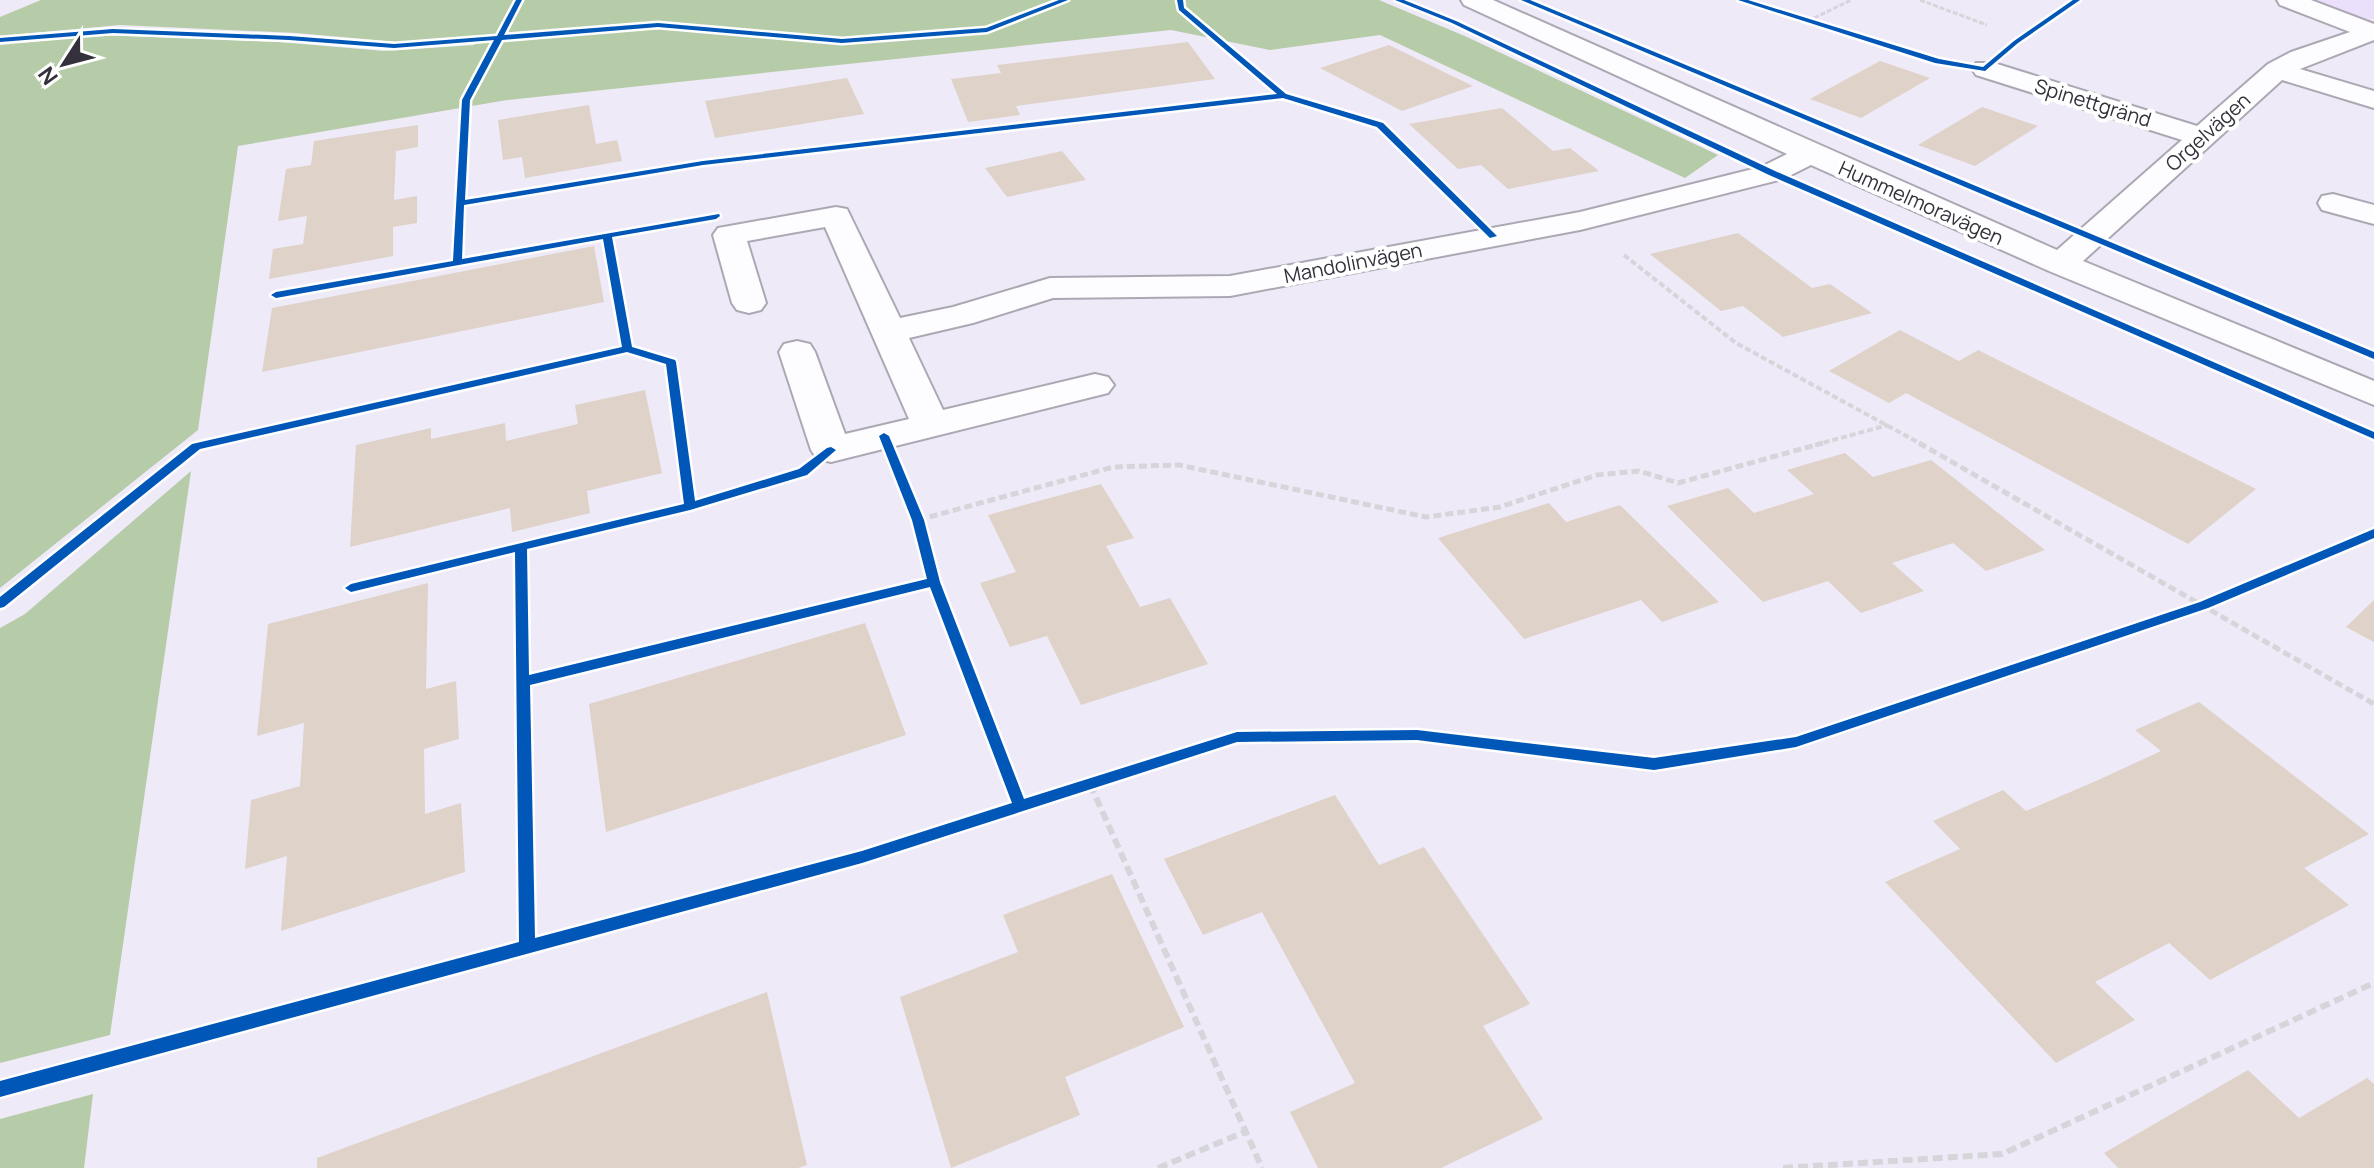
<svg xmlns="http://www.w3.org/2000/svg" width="2374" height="1168" font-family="Manrope,sans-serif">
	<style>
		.built { fill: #eae0fb }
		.forest { fill: #b6cca9 }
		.building { fill: #ded2c9 }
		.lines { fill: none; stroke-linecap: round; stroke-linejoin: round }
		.minor-casing { stroke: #aca8b3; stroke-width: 4 }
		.path-far3 { stroke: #d6d5d9; stroke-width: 3; stroke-dasharray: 5 2; stroke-linecap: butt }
		.path-far2 { stroke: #d6d5d9; stroke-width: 4; stroke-dasharray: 6 3; stroke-linecap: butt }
		.path-far1 { stroke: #d6d5d9; stroke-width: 5; stroke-dasharray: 8 4; stroke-linecap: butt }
		.path { stroke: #d6d5d9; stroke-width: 6; stroke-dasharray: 10 5; stroke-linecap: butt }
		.minor { fill: #fdfcfe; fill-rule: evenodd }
		.cycleway-casing { stroke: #fff; stroke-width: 5 }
		.cycleway { fill: #0057b8; fill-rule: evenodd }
		.labels { text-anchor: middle; stroke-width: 8; stroke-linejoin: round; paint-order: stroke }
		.far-street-label { font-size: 20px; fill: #34303c; stroke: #fff }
	</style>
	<rect width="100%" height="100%" fill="#efeaf8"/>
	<!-- built -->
	<polygon class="built" points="2308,0 2374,0 2374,19 2361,19"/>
	<!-- forest -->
	<g class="forest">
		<polygon points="41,0 1379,0 1467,37 1718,155 1685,178 1380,35 1270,50 1171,30 507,100 238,146 198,430 0,588 0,45 104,35 280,42 384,51 474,45 480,37 397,42 296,33 120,25 0,36 0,17"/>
		<polygon points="191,471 110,1035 0,1063 0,628 25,614"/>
		<polygon points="93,1094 84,1168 0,1168 0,1119"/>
	</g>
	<!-- building -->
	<g class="building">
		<polygon points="1188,42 1215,79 1016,106 1020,115 968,122 951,79 1001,73 997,65"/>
		<polygon points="1389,45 1444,72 1473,86 1402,111 1320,68"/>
		<polygon points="1880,61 1930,78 1861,118 1810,99"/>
		<polygon points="847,78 864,114 715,138 705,101"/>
		<polygon points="589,105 596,144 617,140 622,161 525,178 522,157 503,160 498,120"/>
		<polygon points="1982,107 2038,126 1975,166 1918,145"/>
		<polygon points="1502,108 1553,151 1570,148 1599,171 1508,189 1481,165 1458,169 1409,124"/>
		<polygon points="418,125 418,147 396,151 394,200 417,196 417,223 393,227 393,256 269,279 273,249 303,244 307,216 278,221 286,169 311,165 314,141"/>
		<polygon points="1062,151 1086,180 1007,197 985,168"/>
		<polygon points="1738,233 1812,288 1830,284 1872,313 1783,337 1743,306 1721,311 1650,254"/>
		<polygon points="594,246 604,302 262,372 272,308"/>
		<polygon points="1900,330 1959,361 1978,350 2256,489 2188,544 1906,393 1889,403 1829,371"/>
		<polygon points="645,390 662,473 587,491 590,513 512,532 510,508 350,547 356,445 431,428 431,439 505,423 506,441 578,424 575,405"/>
		<polygon points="1845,453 1873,477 1931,460 2045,550 1986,571 1953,543 1892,563 1924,591 1861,613 1828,581 1763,602 1667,506 1728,488 1754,513 1814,494 1787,470"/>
		<polygon points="1101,484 1134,538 1106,546 1140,607 1170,598 1208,664 1081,705 1047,636 1010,647 980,583 1016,572 988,515"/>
		<polygon points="1549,503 1566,522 1620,505 1719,602 1662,622 1641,600 1524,639 1438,538"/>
		<polygon points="428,583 426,689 456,681 459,739 424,749 425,814 461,803 465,872 281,931 287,856 245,869 251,800 300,786 304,723 257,736 268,624"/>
		<polygon points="2374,600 2374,642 2346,627"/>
		<polygon points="865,623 906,735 606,832 589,704"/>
		<polygon points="2199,702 2369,834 2304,868 2349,905 2210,980 2169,943 2095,982 2135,1020 2056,1063 1885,882 1960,849 1933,821 2003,790 2026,811 2096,781 2161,751 2135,730"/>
		<polygon points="1335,795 1379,865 1424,847 1530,1004 1483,1026 1543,1119 1441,1168 1318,1168 1290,1112 1355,1083 1262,912 1203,935 1164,859"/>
		<polygon points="1112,874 1184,1027 1065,1077 1080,1115 951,1168 900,997 1018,952 1003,915"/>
		<polygon points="767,992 807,1165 798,1168 317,1168 317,1158"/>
		<polygon points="2248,1070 2299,1118 2367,1078 2374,1084 2374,1168 2118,1168 2104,1153"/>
	</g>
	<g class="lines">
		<defs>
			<g id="minor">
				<polygon points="1461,0 1493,0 2057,250 2182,140 1976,75 1972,69 1976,63 1994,63 2197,126 2268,64 2291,52 2350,32 2280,5 2277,0 2311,0 2374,24 2374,40 2300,69 2374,91 2374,108 2282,80 2083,261 2374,381 2374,405 2049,271 1811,165 1783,179 1580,230 1230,296 1053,298 973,323 909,338 943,410 1095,374 1108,377 1114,385 1108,393 831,462 817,459 811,450 779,352 784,344 797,341 810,344 815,352 845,434 909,419 825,227 747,241 766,303 761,310 749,313 737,310 732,303 713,235 718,228 836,207 847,209 900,318 953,307 1050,278 1230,276 1580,212 1761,167 1787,154 1464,5"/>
				<polygon points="2333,194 2374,205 2374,224 2322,210 2318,203 2322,196"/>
			</g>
		</defs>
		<!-- minor casing -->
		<use href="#minor" class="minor-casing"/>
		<!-- path-far3 -->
		<g class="path-far3">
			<polyline points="1920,0 1987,25"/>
			<polyline points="1808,21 1851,0"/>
		</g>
		<!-- path-far2 -->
		<g class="path-far2">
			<polyline points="1624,255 1736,343 1923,445"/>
			<polyline points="1815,445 1888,425"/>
		</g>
		<!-- path-far1 -->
		<g class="path-far1">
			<polyline points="1919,443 2374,704"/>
			<polyline points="918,520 1113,467 1179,465 1426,517 1500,507 1597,475 1639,471 1678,483 1823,443"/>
		</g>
		<!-- path -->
		<g class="path">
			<polyline points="1090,784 1262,1168"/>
			<polyline points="1158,1168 1247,1131"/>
			<polyline points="1783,1168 2002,1154 2374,983"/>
		</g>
		<!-- minor -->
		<use href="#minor" class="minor"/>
		<defs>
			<g id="cycleway">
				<path d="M516 0H522L504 35 658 23 842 39 986 28 1059 0H1068L987 32 842 43 658 27 502 40 470 100 465 200 703 161 1277 94 1179 10 1177 0H1183L1184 8 1286 94 1383 123 1497 236 1490 238 1377 127 1283 98 703 165 464 205 462 259 719 214 720 216 716 219 612 237 632 347 675 360 676 362 695 501 799 469 827 448 831 447 836 450 807 475 690 510 527 549 529 675 927 579 912 520 879 436 884 433 889 436 924 520 940 582 1024 799 1237 732 1417 730 1654 758 1796 737 2200 602 2374 529V538L2208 608 1796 747 1654 770 1417 740 1237 742 862 863 0 1097V1081L519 942 515 552 351 592 345 588 351 584 684 504 666 364 627 352 200 449 4 607 0 608V597L192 444 622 347 603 239 276 298 271 295 276 292 453 261 462 100 494 40 394 48 289 40 113 33 0 42V38L113 29 289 36 394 44 497 36ZM930 587 1012 803 862 851 535 938 530 685Z"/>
				<polygon points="1395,0 1404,0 1456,21 1775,171 2374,432 2374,439 1769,175 1452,23"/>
				<polygon points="1521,0 1530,0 2374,352 2374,359"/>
				<polygon points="1738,0 1748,0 1939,59 1983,67 2014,41 2073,0 2080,0 2018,43 1985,71 1935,63"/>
			</g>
		</defs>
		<!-- cycleway casing -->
		<use href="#cycleway" class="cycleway-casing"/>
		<!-- cycleway -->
		<use href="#cycleway" class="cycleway"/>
	</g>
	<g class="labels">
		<!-- far-street labels -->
		<g class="far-street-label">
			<text transform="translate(2093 103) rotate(17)" y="7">Spinettgränd</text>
			<text transform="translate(2208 132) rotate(-42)" y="7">Orgelvägen</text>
			<text transform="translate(1921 203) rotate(24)" y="7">Hummelmoravägen</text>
			<text transform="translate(1353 263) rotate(-11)" y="7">Mandolinvägen</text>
		</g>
	</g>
	<!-- north arrow -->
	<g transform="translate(64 64) rotate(234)" stroke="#ffffff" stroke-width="6" paint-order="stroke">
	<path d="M0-6L14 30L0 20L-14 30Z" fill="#34303c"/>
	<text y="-12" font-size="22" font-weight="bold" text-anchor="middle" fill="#34303c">N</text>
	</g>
</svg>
